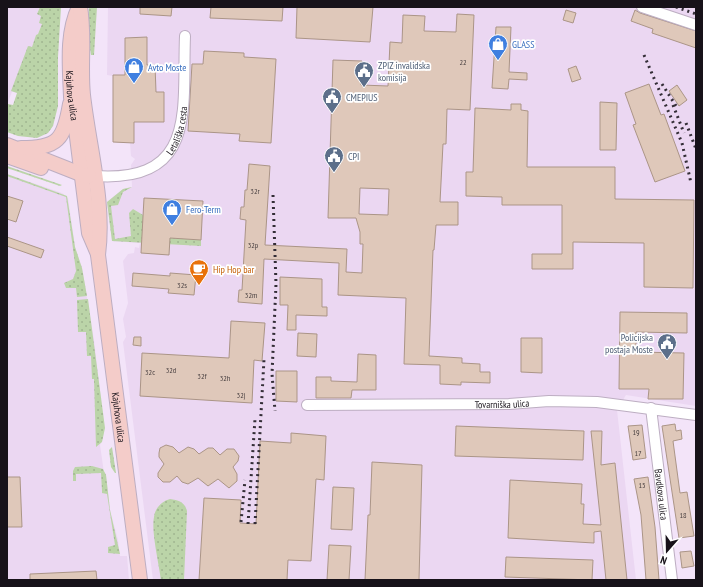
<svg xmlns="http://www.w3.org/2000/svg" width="703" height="587" font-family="'PT Sans Narrow',sans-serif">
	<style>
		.built { fill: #ebd7f2 }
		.grass { fill: url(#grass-dots) }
		.building { fill: #dfc8ba; stroke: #ab9587; fill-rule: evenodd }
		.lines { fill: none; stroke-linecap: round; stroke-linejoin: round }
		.minor-casing { stroke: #bdaec2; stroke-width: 12 }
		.secondary-casing { stroke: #bdaec2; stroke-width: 16 }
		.minor { stroke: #fff; stroke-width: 10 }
		.secondary { stroke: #f4ccc9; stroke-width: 14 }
		.rail { stroke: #332d36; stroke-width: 3; stroke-dasharray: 2 4; stroke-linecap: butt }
		.labels { text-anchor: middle; stroke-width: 3.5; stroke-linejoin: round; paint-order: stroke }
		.number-label { font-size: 8px; fill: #494041 }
		.shop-label { font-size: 10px; fill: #366cbe; stroke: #fff; text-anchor: start }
		.service-label { font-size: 10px; fill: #4e5e75; stroke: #fff; text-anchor: start }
		.street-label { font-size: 10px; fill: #171219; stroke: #fff }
		.food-label { font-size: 10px; fill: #c56008; stroke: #fff; text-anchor: start }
	</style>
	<defs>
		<pattern id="grass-dots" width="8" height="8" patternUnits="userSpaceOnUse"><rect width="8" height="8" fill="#bbd4a8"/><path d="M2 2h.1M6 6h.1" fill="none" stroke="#a0b590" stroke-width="1.8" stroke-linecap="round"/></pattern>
	</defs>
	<rect width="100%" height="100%" fill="#f3e4f9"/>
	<!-- built -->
	<g class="built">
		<polygon points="7,7 40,7 37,14 42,16 42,24 38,34 36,35 32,48 29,46 7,105"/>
		<polygon points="108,7 696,7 696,406 626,395 617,410 636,580 153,580 123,342 126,337 123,319 128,303 123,261 128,254 134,253 135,247 139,248 140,243 112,241 107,202 123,189 132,187 131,165 135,159 131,156 130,143 113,142 113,76 107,75"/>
		<polygon points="7,174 62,193 68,198 75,247 82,268 94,340 104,425 103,438 100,445 104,473 106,475 110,510 118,540 120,556 127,556 129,580 7,580"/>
	</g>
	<!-- grass -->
	<g class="grass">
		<polygon points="40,7 61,7 58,57 58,106 53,126 48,133 37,138 18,136 7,132 7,105 8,104 13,105 17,93 11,91 28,46 32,47 36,35 38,34 42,24 39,23 41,16 37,14"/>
		<polygon points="89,7 97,7 94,55 91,55 87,27"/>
		<polygon points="7,166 62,185 60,186 7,168"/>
		<polygon points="7,174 67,196 75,247 82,268 87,296 77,297 76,288 66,288 64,283 73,279 76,271 66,197 7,176"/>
		<polygon points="132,187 123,192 118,205 111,206 115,239 131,236 129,213 133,209 143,215 201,240 201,246 112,241 107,202 123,189"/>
		<polygon points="88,299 105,428 102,442 96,447 94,379 92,379 91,356 87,356 86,332 78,332 77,300"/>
		<polygon points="112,447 116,473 115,473 111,467 109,450"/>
		<polygon points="92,466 103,469 106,475 110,510 120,554 108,553 108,547 115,545 107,494 102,493 102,491 101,473 76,474 76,481 73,481 73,471 75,467"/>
		<path d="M170 499C178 500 185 502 187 511L184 580H161C159 564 151 531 154 517 155 508 162 501 170 499Z"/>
	</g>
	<!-- building -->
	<g class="building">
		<polygon points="140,7 172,7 171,16 140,14"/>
		<polygon points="211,7 283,7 282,21 210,18"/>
		<polygon points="297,7 373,7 370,42 296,38"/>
		<polygon points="566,10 576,13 573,23 563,20"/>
		<polygon points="635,10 640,13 696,31 696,48 652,33 653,29 631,21"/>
		<path d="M457 14 474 15 470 110 447 109 446 144H443L440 202H458V225H436L434 250H433L429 356 462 358V363L480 364V372H490V383L461 382V385L440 384V365L404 364 406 298 338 295 339 263 264 259 262 304 238 302 239 290H242L246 220 240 219 241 207H244L245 190H247L249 164 270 166 265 245 347 249 346 272 362 273 363 244H360V232L356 218H328L333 60 362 61 361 85 388 86 390 42 402 43 403 15 425 16 424 31 456 32ZM360 188 389 189 388 215 359 214Z"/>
		<polygon points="496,27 511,27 509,72 527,73 527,80 509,79 508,89 492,88"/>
		<polygon points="147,37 147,65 155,65 156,92 164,92 164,122 134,122 134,143 113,142 113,75 125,75 125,38"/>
		<polygon points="204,51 244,53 244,57 276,59 271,143 239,141 240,134 188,131 192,64 203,64"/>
		<polygon points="576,66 581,79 572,82 568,69"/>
		<polygon points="649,84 661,115 664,114 685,171 655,182 633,125 636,124 625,93"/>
		<polygon points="677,85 687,100 679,106 669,91"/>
		<polygon points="600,102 617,103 616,150 600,150"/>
		<polygon points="511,104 521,104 521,110 528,111 527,167 615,167 615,199 694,200 693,288 644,287 644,243 573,242 573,269 532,269 532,254 562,254 562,205 502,205 502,197 466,196 466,172 473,172 475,108 511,110"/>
		<polygon points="7,196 23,201 16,222 7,219"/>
		<polygon points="144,198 203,201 201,240 170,238 169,255 141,253"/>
		<polygon points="7,237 44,250 41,258 7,246"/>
		<polygon points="133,273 170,276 170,273 196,275 194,295 168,293 169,289 132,286"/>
		<polygon points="280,277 322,279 322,307 327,307 327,316 296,315 296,330 287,330 288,305 280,305"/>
		<polygon points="620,312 687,313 687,333 636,332 636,352 684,353 683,399 648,399 649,389 619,389"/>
		<polygon points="231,321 265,323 262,361 254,360 252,403 140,396 142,353 229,358"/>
		<polygon points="298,333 317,334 316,357 297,356"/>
		<polygon points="134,337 141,337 141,346 133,345"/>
		<polygon points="521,338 542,338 542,373 521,372"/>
		<polygon points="358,354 376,355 376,390 352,390 351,398 316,398 316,377 331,377 331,381 357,382"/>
		<polygon points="276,371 297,371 297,402 276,401"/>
		<polygon points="675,424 676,431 681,430 682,439 673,441 680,493 687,492 694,536 679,538 662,426"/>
		<polygon points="642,425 646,458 633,460 628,426"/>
		<polygon points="456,426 584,431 583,460 455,456"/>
		<polygon points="591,431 602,431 601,465 615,463 627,580 606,580 601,531 594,532 594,543 508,538 510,480 582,484 581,504 584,504 583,524 601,525"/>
		<polygon points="291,433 326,436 324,480 316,479 311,561 288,560 287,580 199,580 204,498 241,500 240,523 256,524 260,441 291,443"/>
		<polygon points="166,445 173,447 179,453 188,447 194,449 199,454 208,448 213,448 220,455 227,449 234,449 239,456 238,461 233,467 237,474 237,481 229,488 218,479 208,486 198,478 188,484 182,482 177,476 170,482 163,482 158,477 158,473 164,464 159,457 159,453 160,448"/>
		<polygon points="372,462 422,465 419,580 365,580 368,515 370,515"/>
		<polygon points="7,477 20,477 22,527 7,527"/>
		<polygon points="648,477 655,527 659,580 646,580 641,515 634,479"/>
		<polygon points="333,487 354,488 352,530 331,529"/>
		<polygon points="329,545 351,546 349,580 327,580"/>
		<polygon points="691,551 694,566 682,568 680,552"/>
		<polygon points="506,557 593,560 592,580 505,577"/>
		<polygon points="96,571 97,580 30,580 30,574"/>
	</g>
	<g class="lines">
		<defs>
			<g id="minor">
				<polyline points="642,7 696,25"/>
				<path id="s1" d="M95 176C198 183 182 109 185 36"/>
				<path id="s2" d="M307 405 509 404 549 401 597 402 696 415"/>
				<path id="s3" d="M651 408 672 580"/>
			</g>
			<g id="secondary">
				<path id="s4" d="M79 7C66 34 70 67 71 97L73 105 89 233 98 254"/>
				<path id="s5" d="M80 7C85 36 80 66 83 95 89 148 105 202 98 255L140 580"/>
				<polyline points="7,145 83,175 89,176"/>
				<path d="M21 148C58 148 64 140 70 104"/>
				<polyline points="7,156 41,168"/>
			</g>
		</defs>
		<!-- minor casing -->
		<use href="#minor" class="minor-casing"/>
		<!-- secondary casing -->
		<use href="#secondary" class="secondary-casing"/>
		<!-- minor -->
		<use href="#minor" class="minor"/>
		<!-- secondary -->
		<use href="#secondary" class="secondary"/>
		<!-- rail -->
		<g class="rail">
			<polyline points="676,7 696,14"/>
			<polyline points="644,55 682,143 691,183"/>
			<polyline points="662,84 678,109"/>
			<polyline points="673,105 684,133"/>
			<polyline points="686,123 696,149"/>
			<polyline points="273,195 276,284 272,374 275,411"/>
			<polyline points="241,522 245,480"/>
			<polyline points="248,524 255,419"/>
			<polyline points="255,524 264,359"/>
		</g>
	</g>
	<!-- icons -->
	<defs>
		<symbol id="shop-pin" viewBox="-11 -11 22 30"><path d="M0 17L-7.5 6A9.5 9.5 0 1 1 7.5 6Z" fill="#3f7fe0" stroke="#fff"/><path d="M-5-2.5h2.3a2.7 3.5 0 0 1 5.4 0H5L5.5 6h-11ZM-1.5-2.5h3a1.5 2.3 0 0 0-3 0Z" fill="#fff"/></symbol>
		<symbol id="civic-pin" viewBox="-11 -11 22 30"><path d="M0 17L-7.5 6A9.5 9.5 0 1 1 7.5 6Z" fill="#5c6f8a" stroke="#fff"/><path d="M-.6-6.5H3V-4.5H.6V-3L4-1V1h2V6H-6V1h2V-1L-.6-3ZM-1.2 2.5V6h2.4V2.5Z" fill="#fff"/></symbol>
		<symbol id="cafe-pin" viewBox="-11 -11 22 30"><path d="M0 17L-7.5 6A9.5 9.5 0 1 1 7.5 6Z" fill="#e8710a" stroke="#fff"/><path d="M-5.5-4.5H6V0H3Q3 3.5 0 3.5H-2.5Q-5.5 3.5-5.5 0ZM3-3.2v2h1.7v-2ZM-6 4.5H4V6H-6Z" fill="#fff"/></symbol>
	</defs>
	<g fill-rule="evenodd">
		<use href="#shop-pin" x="487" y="33" width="22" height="30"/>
		<use href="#shop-pin" x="123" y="56" width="22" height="30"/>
		<use href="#civic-pin" x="353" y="60" width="22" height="30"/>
		<use href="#civic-pin" x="321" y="86" width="22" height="30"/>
		<use href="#civic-pin" x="323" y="145" width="22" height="30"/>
		<use href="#shop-pin" x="161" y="198" width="22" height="30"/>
		<use href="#cafe-pin" x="188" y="258" width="22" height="30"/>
		<use href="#civic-pin" x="656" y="332" width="22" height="30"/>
	</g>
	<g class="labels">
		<!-- number labels -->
		<g class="number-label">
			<text x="463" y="65">22</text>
			<text x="255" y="194">32r</text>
			<text x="253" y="248">32p</text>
			<text x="182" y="288">32s</text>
			<text x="251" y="298">32m</text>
			<text x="171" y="373">32d</text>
			<text x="150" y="375">32c</text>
			<text x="202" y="379">32f</text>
			<text x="225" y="381">32h</text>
			<text x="241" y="398">32j</text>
			<text x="636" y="435">19</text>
			<text x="638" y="456">17</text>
			<text x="642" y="488">15</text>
			<text x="683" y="518">18</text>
		</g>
		<!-- shop labels -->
		<g class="shop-label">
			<text x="512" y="48">GLASS</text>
			<text x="148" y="71">Avto Moste</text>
			<text x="186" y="213">Fero-Term</text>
		</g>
		<!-- service labels -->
		<g class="service-label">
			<text x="378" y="69">ZPIZ invalidska<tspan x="378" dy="12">komisija</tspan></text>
			<text x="346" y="101">CMEPIUS</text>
			<text x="348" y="160">CPI</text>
			<text x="653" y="341" text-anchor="end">Policijska<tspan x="653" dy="12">postaja Moste</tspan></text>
		</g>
		<!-- street labels -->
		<g class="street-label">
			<text dy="4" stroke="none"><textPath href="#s4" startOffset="90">Kajuhova ulica</textPath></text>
			<text dy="4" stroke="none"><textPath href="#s1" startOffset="105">Letališka cesta</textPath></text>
			<text dy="4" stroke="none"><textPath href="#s2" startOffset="195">Tovarniška ulica</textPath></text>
			<text dy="4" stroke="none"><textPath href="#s5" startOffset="413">Kajuhova ulica</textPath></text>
			<text dy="4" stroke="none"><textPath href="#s3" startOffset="87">Bavdkova ulica</textPath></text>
		</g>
		<!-- food labels -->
		<g class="food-label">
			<text x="213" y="273">Hip Hop bar</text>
		</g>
	</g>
	<!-- border -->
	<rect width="703" height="587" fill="none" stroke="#171219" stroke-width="16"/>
	<!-- north arrow -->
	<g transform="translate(667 551) rotate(200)" stroke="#ffffff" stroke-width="3" paint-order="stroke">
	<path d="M0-3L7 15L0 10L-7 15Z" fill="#171219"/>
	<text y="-6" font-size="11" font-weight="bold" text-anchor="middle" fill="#171219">N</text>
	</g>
</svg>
